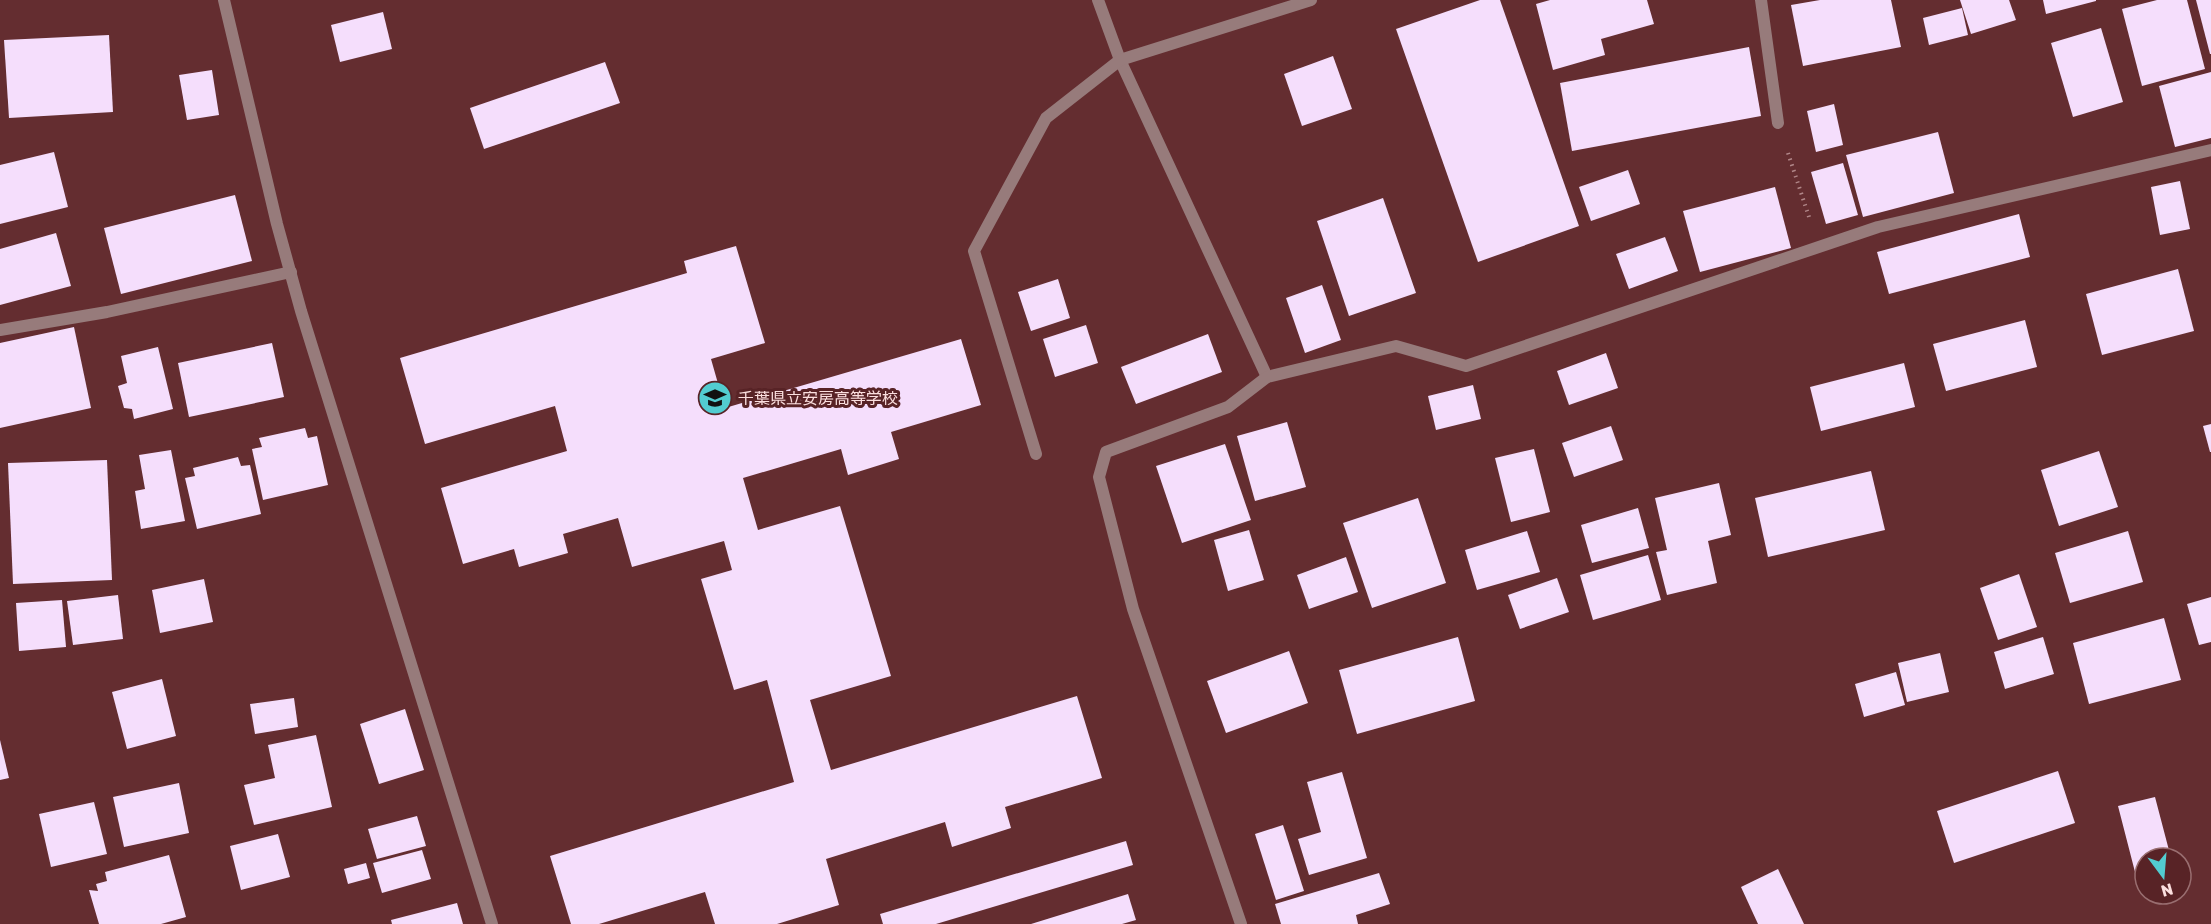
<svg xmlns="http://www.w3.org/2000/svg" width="2211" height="924" font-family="Rubik,'Noto Sans JP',sans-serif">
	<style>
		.building { fill: #f5defc }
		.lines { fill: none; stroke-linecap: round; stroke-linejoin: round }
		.path { stroke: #b08688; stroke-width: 4; stroke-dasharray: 1.5 4.5; stroke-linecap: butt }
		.minor { stroke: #977b7b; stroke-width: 12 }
		.labels { text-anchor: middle; stroke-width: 6; stroke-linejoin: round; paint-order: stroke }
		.poi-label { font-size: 16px; fill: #fbdfdf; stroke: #582326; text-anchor: start }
	</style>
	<rect width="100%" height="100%" fill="#642d30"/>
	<!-- building -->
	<g class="building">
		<polygon points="1480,0 1500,0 1579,226 1478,262 1396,29"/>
		<polygon points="1550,0 1647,0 1654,24 1601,39 1605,55 1553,70 1536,4"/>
		<polygon points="1820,0 1891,0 1901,47 1803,66 1791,5"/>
		<polygon points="1960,0 2009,0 2016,20 1971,34"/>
		<polygon points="2043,0 2096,0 2096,1 2046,14"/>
		<polygon points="2157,0 2187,0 2205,69 2142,86 2122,9"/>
		<polygon points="2196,0 2211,0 2211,54 2210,54"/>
		<polygon points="1962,8 1968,35 1929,45 1923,18"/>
		<polygon points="383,12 392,49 340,62 331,25"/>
		<polygon points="2101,28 2123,102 2073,117 2051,43"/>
		<polygon points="109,35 113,112 9,118 4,40"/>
		<polygon points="1749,47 1761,116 1572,151 1560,83"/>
		<polygon points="1333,56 1352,109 1302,126 1284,74"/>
		<polygon points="605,62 620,103 484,149 470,108"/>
		<polygon points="212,70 219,115 187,120 179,75"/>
		<polygon points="2211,72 2211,138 2175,147 2159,86"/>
		<polygon points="1834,104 1843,145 1816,152 1807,111"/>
		<polygon points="1938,132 1954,193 1863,217 1846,155"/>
		<polygon points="54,152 68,207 0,224 0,165"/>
		<polygon points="1843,163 1858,215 1826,224 1811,172"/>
		<polygon points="1628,170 1640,204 1591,221 1579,187"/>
		<polygon points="2180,181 2190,229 2160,235 2151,187"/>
		<polygon points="1775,187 1791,248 1700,272 1683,211"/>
		<polygon points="235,195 252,261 121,294 104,228"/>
		<polygon points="1383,198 1416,293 1349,316 1317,221"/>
		<polygon points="2019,214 2030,257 1889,294 1877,252"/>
		<polygon points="56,233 71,286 0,305 0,249"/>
		<polygon points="1665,237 1678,271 1629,289 1616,254"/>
		<polygon points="736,246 765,343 711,359 725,408 961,339 981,405 891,432 899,459 848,475 841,449 743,478 758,530 840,506 891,676 810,700 831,770 1077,696 1102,778 1005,807 1011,828 952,847 945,822 826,859 839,905 777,924 715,924 705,892 599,924 571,924 550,856 794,782 767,680 734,690 701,579 732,570 724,541 632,567 618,518 563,534 568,553 519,567 514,549 463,564 441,488 567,451 555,406 425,444 400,358 687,273 684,261"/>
		<polygon points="2178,269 2194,331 2102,355 2086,294"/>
		<polygon points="1058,279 1070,318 1031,331 1018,292"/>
		<polygon points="1322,285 1341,340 1305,353 1286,298"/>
		<polygon points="2025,320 2037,367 1946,391 1933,344"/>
		<polygon points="1086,325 1098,363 1055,377 1043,339"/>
		<polygon points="74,327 91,408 0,428 0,343"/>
		<polygon points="1208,334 1222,372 1136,404 1121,367"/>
		<polygon points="272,343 284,397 189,417 178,363"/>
		<polygon points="158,347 173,409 134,419 132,409 124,408 118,386 127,383 121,356"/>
		<polygon points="1606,353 1618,388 1569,405 1557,371"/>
		<polygon points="1904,363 1915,407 1821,431 1810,387"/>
		<polygon points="1473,385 1481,419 1436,430 1428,396"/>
		<polygon points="1287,422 1306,487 1255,501 1237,436"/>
		<polygon points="2211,424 2211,452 2210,452 2203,426"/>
		<polygon points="1611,426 1623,460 1574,477 1562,443"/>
		<polygon points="305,428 308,438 317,436 328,485 263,500 252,449 262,447 259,438"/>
		<polygon points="1225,444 1251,520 1182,543 1156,466"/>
		<polygon points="1534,449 1550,512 1511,522 1495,458"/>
		<polygon points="171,450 185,521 141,529 135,491 145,489 139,455"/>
		<polygon points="2099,451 2118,507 2059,526 2041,470"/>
		<polygon points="238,457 241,466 250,465 261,514 197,529 185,478 195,476 193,468"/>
		<polygon points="107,460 112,580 13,584 8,463"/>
		<polygon points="1871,471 1885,530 1768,557 1755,498"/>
		<polygon points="1719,483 1731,535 1708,541 1717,583 1667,595 1656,552 1667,550 1655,498"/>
		<polygon points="1418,498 1446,583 1372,608 1343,523"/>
		<polygon points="1638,508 1649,548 1592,563 1581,525"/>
		<polygon points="1249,530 1264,580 1228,591 1214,540"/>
		<polygon points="1527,531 1540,572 1477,590 1465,550"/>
		<polygon points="2128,531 2143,582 2070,603 2055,553"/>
		<polygon points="1648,555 1661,600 1593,620 1580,575"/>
		<polygon points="1346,557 1358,592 1309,609 1297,575"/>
		<polygon points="2019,574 2037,627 1998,640 1980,588"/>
		<polygon points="1557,578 1569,612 1520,629 1508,595"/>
		<polygon points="204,579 213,622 160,633 152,590"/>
		<polygon points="118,595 123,639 73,645 67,601"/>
		<polygon points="2211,597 2211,642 2199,645 2187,604"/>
		<polygon points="62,600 66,647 19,651 16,603"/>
		<polygon points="2164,618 2181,680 2089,704 2073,643"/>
		<polygon points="1458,637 1475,701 1357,734 1339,670"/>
		<polygon points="2043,637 2054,674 2005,689 1994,652"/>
		<polygon points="1289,651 1308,703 1226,733 1207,681"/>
		<polygon points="1940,653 1949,692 1907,702 1898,663"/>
		<polygon points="1896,672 1905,705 1864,717 1855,684"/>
		<polygon points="162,679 176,736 127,749 112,692"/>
		<polygon points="294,698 298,727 255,734 250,704"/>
		<polygon points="405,709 424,770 379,784 360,724"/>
		<polygon points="316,735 332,807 254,825 244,785 275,778 268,745"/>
		<polygon points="0,740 9,778 0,780"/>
		<polygon points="2058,771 2075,823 1954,863 1937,811"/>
		<polygon points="1342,772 1367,858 1309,875 1298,839 1321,832 1307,782"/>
		<polygon points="179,783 189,833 124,847 113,797"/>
		<polygon points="2155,797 2171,858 2145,858 2145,870 2135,872 2118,806"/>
		<polygon points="94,802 107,854 51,867 39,814"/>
		<polygon points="417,816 426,846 377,859 368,829"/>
		<polygon points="1283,825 1304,891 1276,900 1255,834"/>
		<polygon points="278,834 290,877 241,890 230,846"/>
		<polygon points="1126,841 1133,865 936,924 883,924 880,914"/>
		<polygon points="422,850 431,879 382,893 373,863"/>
		<polygon points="169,855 186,917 161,924 99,924 89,890 98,891 96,884 107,881 105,872"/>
		<polygon points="366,863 370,878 348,884 344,869"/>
		<polygon points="1778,869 1804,924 1758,924 1741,887"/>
		<polygon points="1379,873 1390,904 1356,915 1358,924 1281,924 1275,904"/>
		<polygon points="1128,894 1136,920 1122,924 1031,924"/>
		<polygon points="457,903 463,924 392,924 391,920"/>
	</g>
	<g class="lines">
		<!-- path -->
		<polyline class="path" points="1788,153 1809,217"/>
		<!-- minor -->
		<g class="minor">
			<polyline points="224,0 277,224 301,311 492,924"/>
			<polyline points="1098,0 1120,60 1267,377"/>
			<polyline points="1761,0 1778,123"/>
			<polyline points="0,330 107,312 291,272"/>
			<polyline points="1036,454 974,251 1046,118 1120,60 1311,0"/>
			<polyline points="1241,924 1133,609 1099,477 1106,452 1228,407 1267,377 1396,346 1466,366 1878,227 2211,150"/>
		</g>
	</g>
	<!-- icons -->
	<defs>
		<symbol id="school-disc" viewBox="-11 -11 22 22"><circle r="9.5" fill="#52ccd0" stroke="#582326"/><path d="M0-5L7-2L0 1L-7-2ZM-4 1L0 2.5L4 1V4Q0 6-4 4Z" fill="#111"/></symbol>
	</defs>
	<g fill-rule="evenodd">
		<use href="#school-disc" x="696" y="379" width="38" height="38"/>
	</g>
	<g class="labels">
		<!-- poi labels -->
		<g class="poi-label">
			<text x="738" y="404">千葉県立安房高等学校</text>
		</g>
	</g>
	<!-- north arrow -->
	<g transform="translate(2163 876) rotate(164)"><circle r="28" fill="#582326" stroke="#996e70" stroke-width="1.5"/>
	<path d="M0-4.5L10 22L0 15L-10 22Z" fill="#52ccd0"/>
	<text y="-9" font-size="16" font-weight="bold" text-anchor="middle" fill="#fbdfdf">N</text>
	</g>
</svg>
